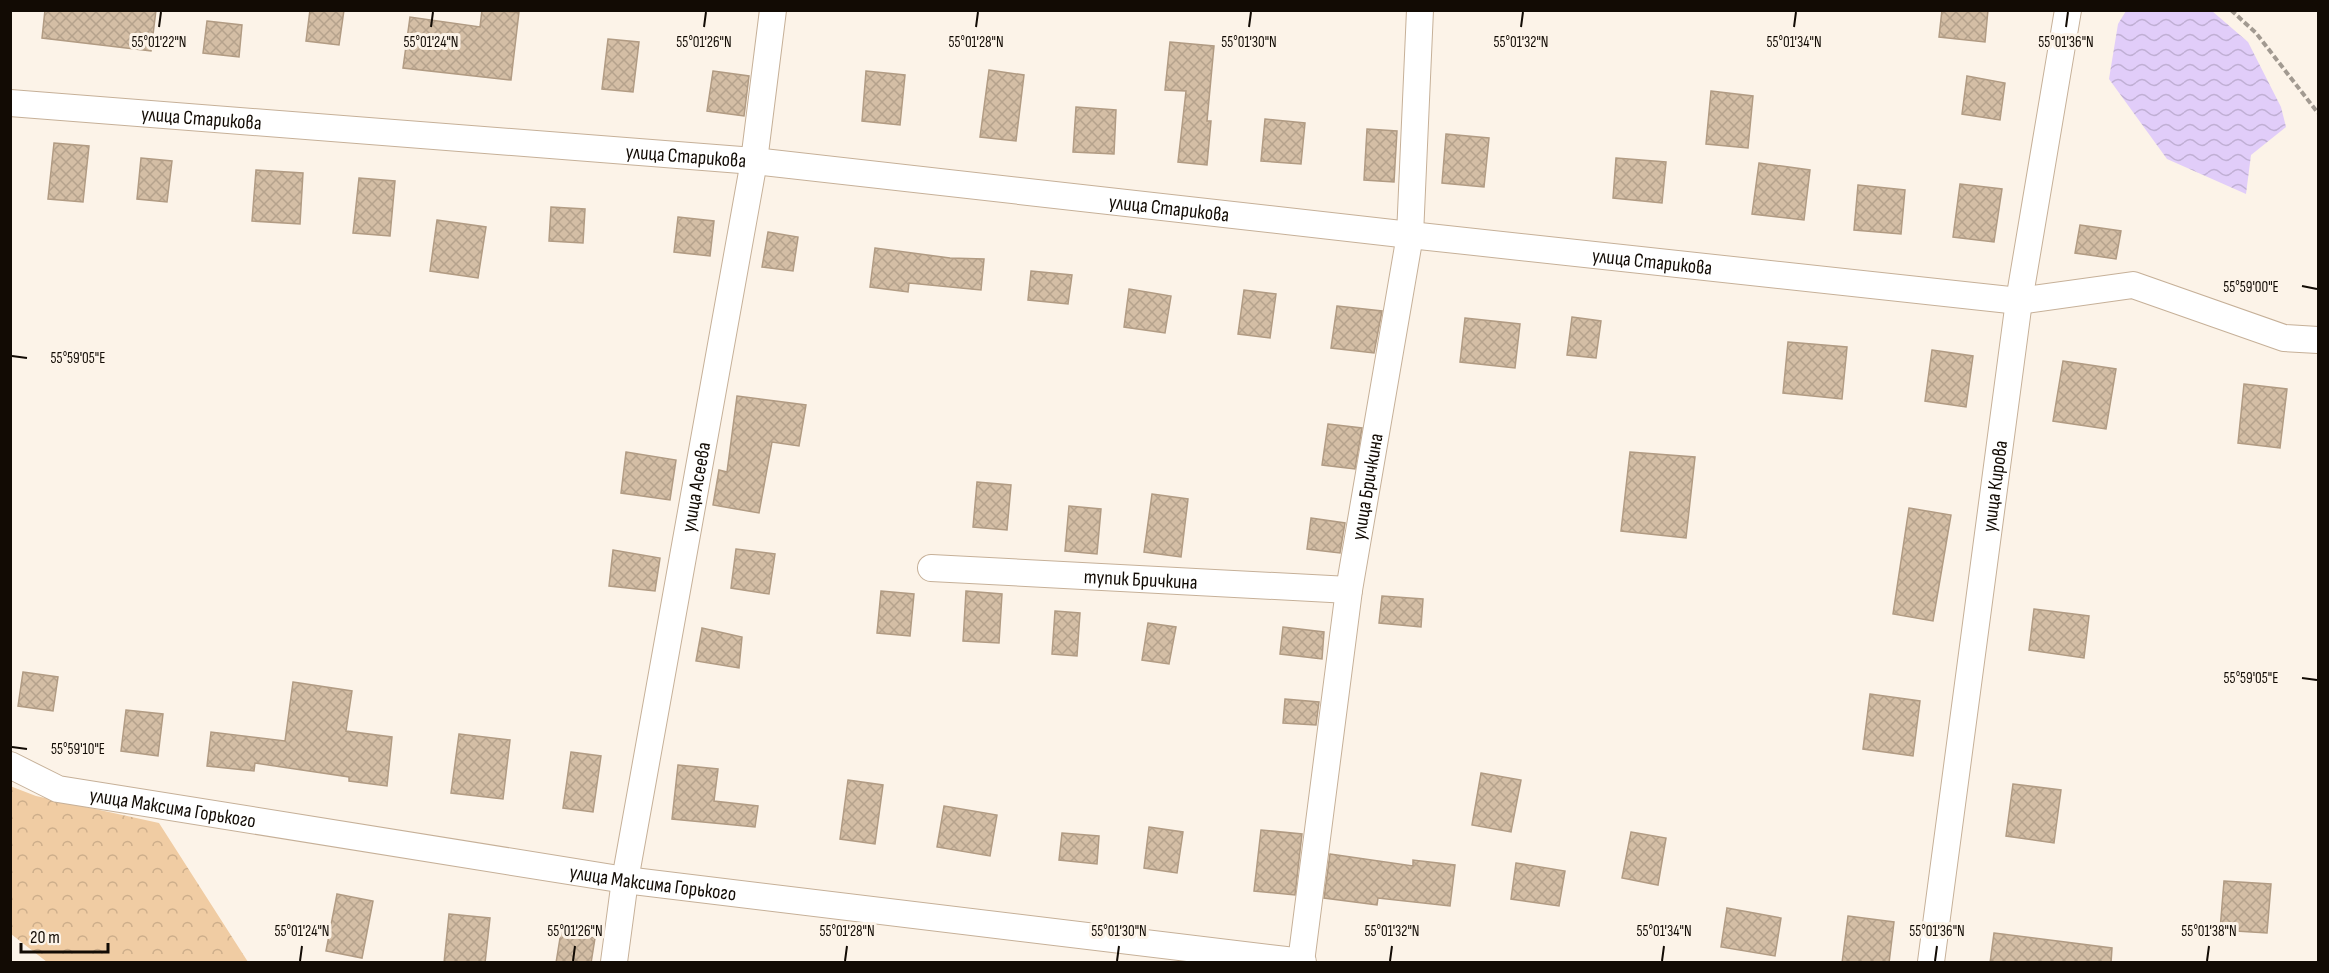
<svg xmlns="http://www.w3.org/2000/svg" width="2329" height="973" font-family="'Sofia Sans Condensed',sans-serif">
	<style>
		.forest { fill: url(#forest-crowns) }
		.water { fill: url(#water-waves) }
		.building { fill: url(#building-cross-hatch); stroke: #b19b83; stroke-width: 1.5 }
		.lines { fill: none; stroke-linecap: round; stroke-linejoin: round }
		.street-casing { stroke: #c6b098; stroke-width: 28 }
		.path { stroke: #a29a91; stroke-width: 4; stroke-dasharray: 6 3; stroke-linecap: butt }
		.street { stroke: #fff; stroke-width: 26 }
		.ticks { fill: none; stroke: #120b04; stroke-width: 2 }
		.labels { text-anchor: middle; stroke-width: 6; stroke-linejoin: round; paint-order: stroke }
		.street-label { font-size: 20px; fill: #120b04; stroke: #fcf3e8 }
		.ticks-label { font-size: 15px; text-anchor: middle; fill: #120b04; stroke: #fcf3e8; stroke-width: 6; stroke-linejoin: round; paint-order: stroke }
	</style>
	<defs>
		<pattern id="forest-crowns" width="20" height="18" patternUnits="userSpaceOnUse" patternTransform="scale(1.5)"><rect width="20" height="18" fill="#f0cca3"/><path d="M2 6a3 3 0 1 1 6 0M12 15a3 3 0 1 1 6 0" fill="none" stroke="#cdae8b"/></pattern>
		<pattern id="water-waves" width="16" height="10" patternUnits="userSpaceOnUse" patternTransform="scale(1.5)"><rect width="16" height="10" fill="#e1cdf9"/><path d="M0 5q4-4 8 0t8 0" fill="none" stroke="#c0afd4"/></pattern>
		<pattern id="building-cross-hatch" width="8" height="8" patternUnits="userSpaceOnUse" patternTransform="scale(1.5)"><rect width="8" height="8" fill="#d4bea5"/><path d="M0 0l8 8M0 8l8-8" fill="none" stroke="#b5a28c"/></pattern>
	</defs>
	<rect width="100%" height="100%" fill="#fcf3e8"/>
	<!-- forest -->
	<polygon class="forest" points="10,786 36,796 159,823 248,962 47,962 11,934"/>
	<!-- water -->
	<polygon class="water" points="2126,11 2212,11 2248,42 2281,107 2286,127 2251,155 2246,194 2167,159 2109,79 2118,24"/>
	<!-- building -->
	<g class="building">
		<polygon points="45,10 156,10 151,51 42,38"/>
		<polygon points="310,10 344,10 339,45 306,41"/>
		<polygon points="482,10 519,12 511,80 403,68 410,17 480,27"/>
		<polygon points="1942,10 1988,10 1985,42 1939,37"/>
		<polygon points="207,21 242,25 239,57 203,53"/>
		<polygon points="608,39 639,42 633,92 602,89"/>
		<polygon points="1170,42 1214,46 1207,121 1211,121 1207,165 1178,162 1186,91 1165,90"/>
		<polygon points="989,70 1024,75 1016,141 980,137"/>
		<polygon points="713,71 749,76 744,116 707,111"/>
		<polygon points="866,71 905,75 900,125 862,121"/>
		<polygon points="1967,76 2005,83 2000,120 1962,114"/>
		<polygon points="1711,91 1753,96 1748,148 1706,144"/>
		<polygon points="1076,107 1116,110 1114,154 1073,152"/>
		<polygon points="1265,119 1305,123 1301,164 1261,161"/>
		<polygon points="1367,129 1397,131 1394,182 1364,180"/>
		<polygon points="1446,134 1489,138 1484,187 1442,183"/>
		<polygon points="54,143 89,146 83,202 48,199"/>
		<polygon points="141,158 172,161 167,202 137,199"/>
		<polygon points="1616,158 1666,162 1662,203 1613,198"/>
		<polygon points="1759,163 1810,170 1804,220 1752,214"/>
		<polygon points="256,170 303,173 300,224 252,221"/>
		<polygon points="359,178 395,181 390,236 353,233"/>
		<polygon points="1960,184 2002,189 1994,242 1953,237"/>
		<polygon points="1858,185 1905,190 1901,234 1854,230"/>
		<polygon points="551,207 585,209 583,243 549,241"/>
		<polygon points="678,217 714,221 710,256 674,252"/>
		<polygon points="437,220 486,227 478,278 430,271"/>
		<polygon points="2080,225 2121,231 2116,259 2075,253"/>
		<polygon points="768,232 798,237 793,271 762,267"/>
		<polygon points="875,248 950,258 984,259 981,290 909,283 908,292 870,287"/>
		<polygon points="1031,271 1072,275 1068,304 1028,300"/>
		<polygon points="1129,289 1171,296 1165,333 1124,327"/>
		<polygon points="1244,290 1276,294 1270,338 1238,334"/>
		<polygon points="1337,306 1382,311 1374,353 1331,348"/>
		<polygon points="1572,317 1601,321 1596,358 1567,355"/>
		<polygon points="1465,318 1520,324 1515,368 1460,362"/>
		<polygon points="1788,342 1847,347 1842,399 1783,393"/>
		<polygon points="1932,350 1973,356 1966,407 1925,401"/>
		<polygon points="2063,361 2116,369 2106,429 2053,421"/>
		<polygon points="2244,384 2287,389 2280,448 2238,443"/>
		<polygon points="737,396 806,405 799,446 772,442 759,513 713,505 719,470 727,472"/>
		<polygon points="1328,424 1362,428 1355,469 1322,465"/>
		<polygon points="626,452 676,460 670,500 621,493"/>
		<polygon points="1630,452 1695,457 1686,538 1621,531"/>
		<polygon points="977,482 1011,485 1007,530 973,527"/>
		<polygon points="1152,494 1188,499 1181,557 1144,552"/>
		<polygon points="1069,506 1101,509 1097,554 1065,551"/>
		<polygon points="1909,508 1951,515 1933,621 1893,614"/>
		<polygon points="1311,518 1345,523 1340,553 1307,549"/>
		<polygon points="736,549 775,554 769,594 731,588"/>
		<polygon points="613,550 660,558 655,591 609,586"/>
		<polygon points="881,591 914,594 910,636 877,633"/>
		<polygon points="966,591 1002,594 999,643 963,641"/>
		<polygon points="1382,596 1423,599 1421,627 1379,623"/>
		<polygon points="2034,609 2089,616 2084,658 2029,650"/>
		<polygon points="1055,611 1080,613 1077,656 1052,654"/>
		<polygon points="1148,623 1176,627 1169,664 1142,660"/>
		<polygon points="1283,627 1324,632 1322,659 1280,654"/>
		<polygon points="702,628 742,637 739,668 696,661"/>
		<polygon points="23,672 58,677 53,711 18,706"/>
		<polygon points="293,682 352,691 346,731 392,737 387,786 349,781 349,777 255,763 254,771 207,766 211,732 285,741"/>
		<polygon points="1870,694 1920,701 1913,756 1863,749"/>
		<polygon points="1285,699 1319,702 1316,725 1283,723"/>
		<polygon points="126,710 163,714 158,756 121,751"/>
		<polygon points="459,734 510,740 503,799 451,793"/>
		<polygon points="571,752 601,756 593,812 563,808"/>
		<polygon points="678,765 718,769 714,801 758,806 755,827 672,819"/>
		<polygon points="1481,773 1521,780 1511,832 1472,825"/>
		<polygon points="848,780 883,785 875,844 840,839"/>
		<polygon points="2013,784 2061,790 2054,843 2006,836"/>
		<polygon points="944,806 997,815 990,856 937,847"/>
		<polygon points="1149,827 1183,832 1177,873 1144,868"/>
		<polygon points="1261,830 1302,834 1295,895 1254,891"/>
		<polygon points="1631,832 1666,838 1658,885 1622,878"/>
		<polygon points="1062,833 1099,836 1097,864 1059,860"/>
		<polygon points="1330,854 1413,866 1413,860 1455,865 1450,906 1378,898 1377,905 1324,898"/>
		<polygon points="1516,863 1565,871 1559,906 1511,899"/>
		<polygon points="2224,881 2271,884 2267,933 2220,930"/>
		<polygon points="337,894 373,901 362,958 326,951"/>
		<polygon points="1727,908 1781,918 1775,956 1721,947"/>
		<polygon points="449,914 490,918 485,963 444,963"/>
		<polygon points="1848,916 1894,922 1889,963 1842,963"/>
		<polygon points="561,932 595,938 591,963 556,963"/>
		<polygon points="1994,933 2112,948 2111,963 1990,963"/>
	</g>
	<g class="lines">
		<defs>
			<g id="street">
				<path id="s1" d="M10 103 754 161 1410 235 2019 301 2133 285 2284 338 2318 340"/>
				<path id="s2" d="M931 568 1349 590"/>
				<path id="s3" d="M10 765 58 789 625 880 1303 962"/>
				<path id="s4" d="M614 962 625 880 754 161 773 10"/>
				<path id="s5" d="M1301 962 1349 590 1410 235 1420 10"/>
				<path id="s6" d="M1931 962 2019 301 2068 10"/>
			</g>
		</defs>
		<!-- street casing -->
		<use href="#street" class="street-casing"/>
		<!-- path -->
		<polyline class="path" points="2231,10 2256,33 2318,113"/>
		<!-- street -->
		<use href="#street" class="street"/>
	</g>
	<!-- ticks -->
	<path class="ticks" d="M159 27 161 12M431 27 433 12M704 27 706 12M976 27 978 12M1249 27 1251 12M1521 27 1523 12M1794 27 1796 12M2066 27 2068 12M2302 286 2317 289M12 356 27 358M2302 678 2317 680M12 747 27 749M300 961 302 946M573 961 575 946M845 961 847 946M1117 961 1119 946M1390 961 1392 946M1662 961 1664 946M1935 961 1937 946M2207 961 2209 946"/>
	<g class="labels">
		<!-- street labels -->
		<g class="street-label">
			<text dy="7" stroke="none"><textPath href="#s1" startOffset="192">улица Старикова</textPath></text>
			<text dy="7" stroke="none"><textPath href="#s1" startOffset="678">улица Старикова</textPath></text>
			<text dy="7" stroke="none"><textPath href="#s1" startOffset="1164">улица Старикова</textPath></text>
			<text dy="7" stroke="none"><textPath href="#s1" startOffset="1650">улица Старикова</textPath></text>
			<text dy="7" stroke="none"><textPath href="#s6" startOffset="480">улица Кирова</textPath></text>
			<text dy="7" stroke="none"><textPath href="#s4" startOffset="482">улица Асеева</textPath></text>
			<text dy="7" stroke="none"><textPath href="#s5" startOffset="480">улица Бричкина</textPath></text>
			<text dy="7" stroke="none"><textPath href="#s2" startOffset="210">тупик Бричкина</textPath></text>
			<text dy="7" stroke="none"><textPath href="#s3" startOffset="170">улица Максима Горького</textPath></text>
			<text dy="7" stroke="none"><textPath href="#s3" startOffset="656">улица Максима Горького</textPath></text>
		</g>
	</g>
	<g class="ticks-label">
		<text x="159" y="47">55°01'22"N</text>
		<text x="431" y="47">55°01'24"N</text>
		<text x="704" y="47">55°01'26"N</text>
		<text x="976" y="47">55°01'28"N</text>
		<text x="1249" y="47">55°01'30"N</text>
		<text x="1521" y="47">55°01'32"N</text>
		<text x="1794" y="47">55°01'34"N</text>
		<text x="2066" y="47">55°01'36"N</text>
		<text x="2251" y="292">55°59'00"E</text>
		<text x="78" y="363">55°59'05"E</text>
		<text x="2251" y="683">55°59'05"E</text>
		<text x="78" y="754">55°59'10"E</text>
		<text x="302" y="936">55°01'24"N</text>
		<text x="575" y="936">55°01'26"N</text>
		<text x="847" y="936">55°01'28"N</text>
		<text x="1119" y="936">55°01'30"N</text>
		<text x="1392" y="936">55°01'32"N</text>
		<text x="1664" y="936">55°01'34"N</text>
		<text x="1937" y="936">55°01'36"N</text>
		<text x="2209" y="936">55°01'38"N</text>
	</g>
	<!-- border -->
	<rect width="2329" height="973" fill="none" stroke="#120b04" stroke-width="24"/>
	<!-- scale -->
	<path d="M21 943v9h87v-9" fill="none" stroke="#120b04" stroke-width="3"/>
	<text x="30" y="943" font-size="18" fill="#120b04" stroke="#fcf3e8" stroke-width="4.5" paint-order="stroke">20 m</text>
</svg>
